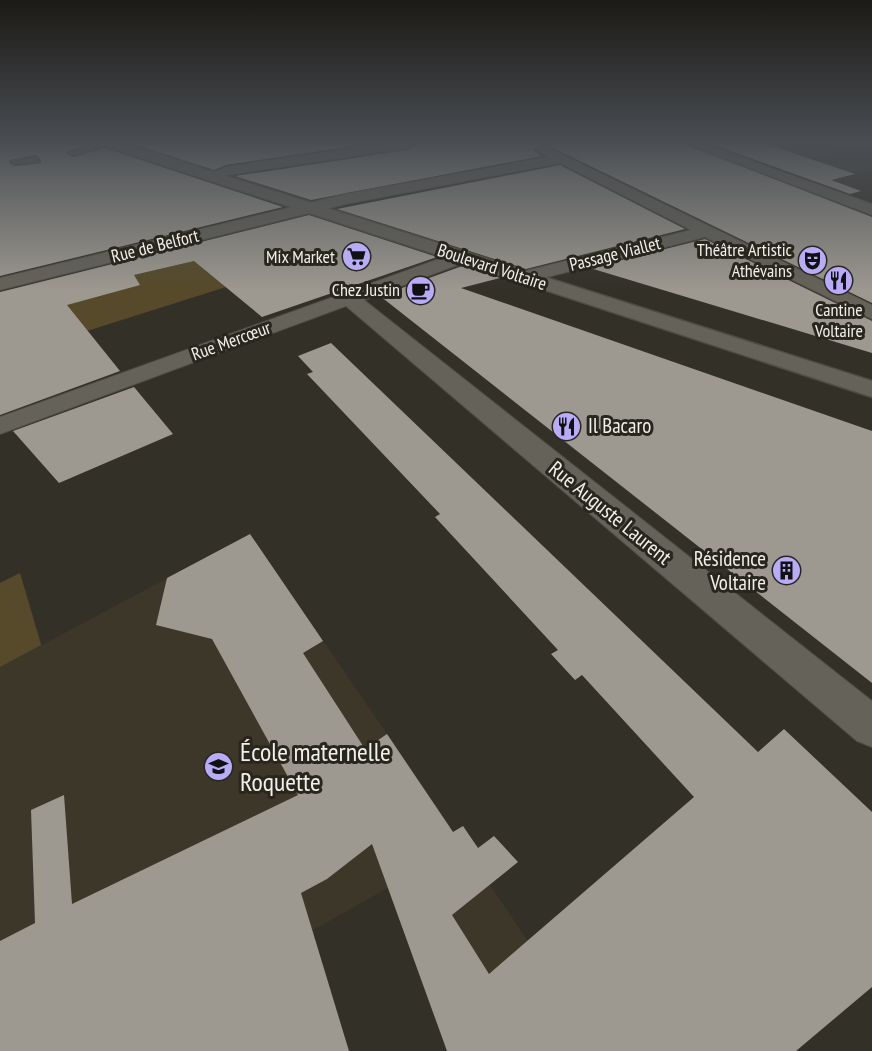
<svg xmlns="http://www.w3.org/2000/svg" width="872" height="1051" font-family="'PT Sans Narrow',sans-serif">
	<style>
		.built { fill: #3d3729 }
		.green { fill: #574a2a }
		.building { fill: #9d9990; fill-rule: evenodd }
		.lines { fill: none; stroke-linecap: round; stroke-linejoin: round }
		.lane-casing { stroke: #4e4c45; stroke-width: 4 }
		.street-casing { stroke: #4e4c45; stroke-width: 2 }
		.secondary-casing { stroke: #4e4c45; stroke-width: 3 }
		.lane { fill: #656259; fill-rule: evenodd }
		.street { fill: #656259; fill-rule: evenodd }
		.secondary { fill: #656259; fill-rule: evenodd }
		.labels { text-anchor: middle; stroke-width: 6; stroke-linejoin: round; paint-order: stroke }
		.far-street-label { font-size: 18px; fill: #f1efea; stroke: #29261e }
		.far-poi-label { font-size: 18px; fill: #f1efea; stroke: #29261e; text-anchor: end }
		.poi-label { font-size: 21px; fill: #f1efea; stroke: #29261e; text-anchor: start }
		.street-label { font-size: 21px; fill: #f1efea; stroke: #29261e }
		.near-poi-label { font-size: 26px; fill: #f1efea; stroke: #29261e; text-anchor: start }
	</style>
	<rect width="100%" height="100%" fill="#333028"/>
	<!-- built -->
	<g class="built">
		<polygon points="710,144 805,144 872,165 872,170 818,183"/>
		<polygon points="250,534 387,734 603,1051 538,1051 422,869 218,983 0,1051 0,583 20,573 42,645"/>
	</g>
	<!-- green -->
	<g class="green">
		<polygon points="194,261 226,287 87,331 0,295 134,275"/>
		<polygon points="20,573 41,645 0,667 0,583"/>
	</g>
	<!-- building -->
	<g class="building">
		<path d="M0 144H91L67 154 74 157 105 148 283 207 0 276ZM36 155 41 163 15 166 9 163 11 160Z"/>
		<polygon points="133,144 366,144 226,165 214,170"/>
		<polygon points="415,144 539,144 533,150 542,156 311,200 235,176 407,150"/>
		<polygon points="545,144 684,144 872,217 872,303"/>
		<polygon points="711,144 766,144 855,174 831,180 861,191 850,194"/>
		<polygon points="560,165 685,229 526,269 337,209"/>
		<polygon points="309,215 437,257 262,317 194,261 134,275 140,285 67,305 120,371 0,415 0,292"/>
		<polygon points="705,239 872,321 872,353 590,268"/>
		<polygon points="462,266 500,278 461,288 872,431 872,683 380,296"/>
		<polygon points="331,343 758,752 784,729 872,812 872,987 796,1051 447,1051 372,844 327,879 301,893 349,1051 0,1051 0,941 35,923 31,810 64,795 72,904 298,795 212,639 156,625 167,578 250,534 323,641 303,653 365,749 387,734 453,832 463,826 478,848 494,836 518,862 452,915 489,974 694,797 582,675 575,680 551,654 558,650 435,517 440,514 307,374 313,372 298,356"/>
		<polygon points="134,387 173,434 59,483 13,431"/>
	</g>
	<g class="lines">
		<defs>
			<g id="lane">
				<polygon points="99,144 110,144 73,155 69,153"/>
				<polygon points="36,157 39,161 15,164 11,162"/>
			</g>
			<g id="street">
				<polygon points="381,144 413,144 407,148 228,175 211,180 204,176 226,167"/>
				<polygon points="686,144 704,144 872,204 872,215"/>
				<polygon points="542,145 872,305 872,319 705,237 524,283 517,281 514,277 517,273 691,230 560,163 346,204 0,290 0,278 346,194 548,157 535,149"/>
				<polygon points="461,251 468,253 470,257 468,261 364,300 872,701 872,747 857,741 346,306 0,434 0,417"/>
			</g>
			<polygon id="secondary" points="105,144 126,144 872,381 872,397 107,147"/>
		</defs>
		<!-- lane casing -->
		<use href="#lane" class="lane-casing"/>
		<!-- street casing -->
		<use href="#street" class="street-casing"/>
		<!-- secondary casing -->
		<use href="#secondary" class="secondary-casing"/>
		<!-- lane -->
		<use href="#lane" class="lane"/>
		<!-- street -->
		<use href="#street" class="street"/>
		<!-- secondary -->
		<use href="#secondary" class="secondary"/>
	</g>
	<!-- sky -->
	<linearGradient id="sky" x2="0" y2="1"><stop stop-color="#1c1a16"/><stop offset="0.49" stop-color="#4a4e53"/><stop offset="1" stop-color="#4a4e53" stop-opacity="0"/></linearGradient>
	<rect width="872" height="291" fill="url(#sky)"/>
	<!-- icons -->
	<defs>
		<symbol id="supermarket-disc" viewBox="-11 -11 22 22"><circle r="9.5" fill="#b8abf7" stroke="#29261e"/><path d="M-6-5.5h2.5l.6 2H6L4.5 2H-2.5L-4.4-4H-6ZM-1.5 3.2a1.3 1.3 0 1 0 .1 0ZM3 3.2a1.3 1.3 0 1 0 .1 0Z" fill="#111"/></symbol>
		<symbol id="theatre-disc" viewBox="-11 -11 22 22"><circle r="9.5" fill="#b8abf7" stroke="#29261e"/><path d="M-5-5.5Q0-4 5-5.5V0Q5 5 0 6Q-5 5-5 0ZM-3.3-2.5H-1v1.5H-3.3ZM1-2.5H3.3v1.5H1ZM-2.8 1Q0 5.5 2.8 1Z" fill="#111"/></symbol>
		<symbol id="restaurant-disc" viewBox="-11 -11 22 22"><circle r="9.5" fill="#b8abf7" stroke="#29261e"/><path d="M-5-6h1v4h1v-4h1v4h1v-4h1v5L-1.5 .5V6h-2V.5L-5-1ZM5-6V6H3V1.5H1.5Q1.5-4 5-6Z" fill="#111"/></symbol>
		<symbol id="cafe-disc" viewBox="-11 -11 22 22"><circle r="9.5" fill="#b8abf7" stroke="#29261e"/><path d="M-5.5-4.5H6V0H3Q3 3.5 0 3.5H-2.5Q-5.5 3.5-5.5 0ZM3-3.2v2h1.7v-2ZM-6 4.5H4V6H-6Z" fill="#111"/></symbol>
		<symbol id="building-disc" viewBox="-11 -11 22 22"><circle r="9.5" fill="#b8abf7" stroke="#29261e"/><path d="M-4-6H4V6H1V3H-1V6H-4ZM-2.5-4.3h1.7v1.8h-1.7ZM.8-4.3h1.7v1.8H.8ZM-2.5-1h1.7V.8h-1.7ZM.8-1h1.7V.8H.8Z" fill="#111"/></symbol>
		<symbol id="school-disc" viewBox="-11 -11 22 22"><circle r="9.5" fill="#b8abf7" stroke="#29261e"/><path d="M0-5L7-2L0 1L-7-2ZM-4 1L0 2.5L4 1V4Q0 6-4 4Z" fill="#111"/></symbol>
	</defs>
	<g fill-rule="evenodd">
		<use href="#supermarket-disc" x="340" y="240" width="33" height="33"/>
		<use href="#theatre-disc" x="796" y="244" width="33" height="33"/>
		<use href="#restaurant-disc" x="822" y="264" width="33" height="33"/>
		<use href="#cafe-disc" x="404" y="274" width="33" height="33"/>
		<use href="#restaurant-disc" x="550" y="410" width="33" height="33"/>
		<use href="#building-disc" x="770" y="554" width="33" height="33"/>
		<use href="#school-disc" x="202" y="750" width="33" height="33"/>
	</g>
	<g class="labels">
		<!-- far-street labels -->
		<g class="far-street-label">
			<text transform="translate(155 246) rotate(-14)" y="6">Rue de Belfort</text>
			<text transform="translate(615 254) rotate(-14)" y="6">Passage Viallet</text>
			<text transform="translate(492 267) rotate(18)" y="6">Boulevard Voltaire</text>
			<text transform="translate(231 341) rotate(-20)" y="6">Rue Mercœur</text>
		</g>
		<!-- far-poi labels -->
		<g class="far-poi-label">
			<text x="792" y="256">Théâtre Artistic<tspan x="792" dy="21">Athévains</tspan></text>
			<text x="335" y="263">Mix Market</text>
			<text x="400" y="296">Chez Justin</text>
			<text x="839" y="316" text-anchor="middle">Cantine<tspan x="839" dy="21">Voltaire</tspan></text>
		</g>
		<!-- poi labels -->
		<g class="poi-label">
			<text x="588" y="433">Il Bacaro</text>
			<text x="766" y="566" text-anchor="end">Résidence<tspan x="766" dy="24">Voltaire</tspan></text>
		</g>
		<!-- street labels -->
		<g class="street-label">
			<text transform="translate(610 513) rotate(39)" y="7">Rue Auguste Laurent</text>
		</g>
		<!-- near-poi labels -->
		<g class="near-poi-label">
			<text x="240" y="761">École maternelle<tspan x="240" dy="30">Roquette</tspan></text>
		</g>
	</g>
</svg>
